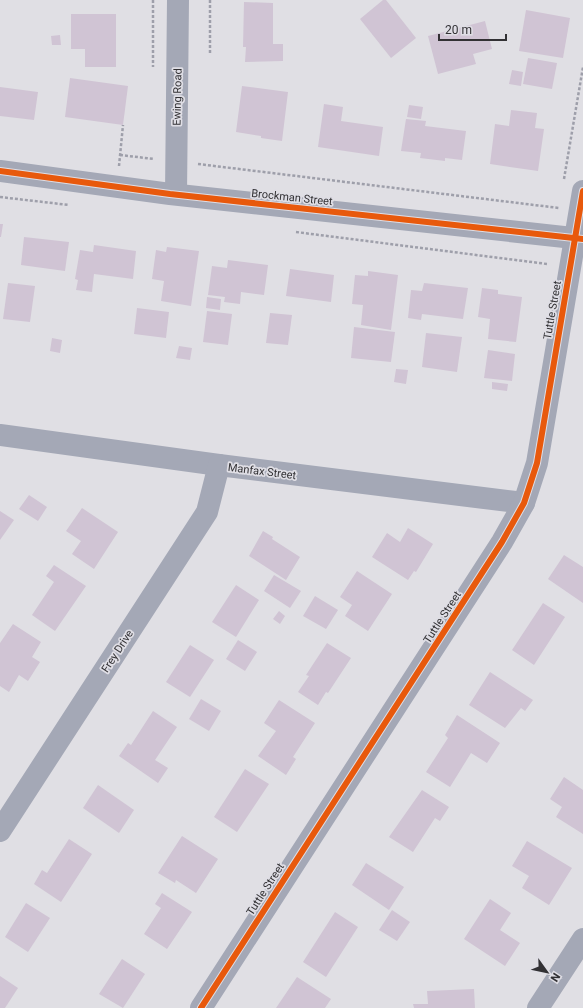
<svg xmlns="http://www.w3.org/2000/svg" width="583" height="1008" font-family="Roboto,sans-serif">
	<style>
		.building { fill: #d0c4d4 }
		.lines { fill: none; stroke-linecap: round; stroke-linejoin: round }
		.path { stroke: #9e9faa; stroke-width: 2.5; stroke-dasharray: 3 2; stroke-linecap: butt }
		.street { stroke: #a4a8b6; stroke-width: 22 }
		.cycleway-casing { stroke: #dfdee5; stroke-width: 8 }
		.cycleway { stroke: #e8590c; stroke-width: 6 }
		.labels { text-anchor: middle; stroke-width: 3.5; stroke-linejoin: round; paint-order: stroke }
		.street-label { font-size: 11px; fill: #323134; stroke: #dfdee5 }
	</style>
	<rect width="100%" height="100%" fill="#e0dfe4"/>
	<!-- building -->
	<g class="building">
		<polygon points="383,0 386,0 416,38 391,58 360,19"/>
		<polygon points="244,2 273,3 273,44 283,44 283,61 245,62 246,47 243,47"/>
		<polygon points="526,10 570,18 563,58 519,51"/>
		<polygon points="71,14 116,14 116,67 85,67 85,49 71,49"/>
		<polygon points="485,21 492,49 473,54 476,64 438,74 428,36"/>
		<polygon points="60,35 61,45 52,45 51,36"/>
		<polygon points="528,58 557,63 552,89 523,84"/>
		<polygon points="512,70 523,72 521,86 509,84"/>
		<polygon points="70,78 128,86 123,125 65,117"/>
		<polygon points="242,86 288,92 282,141 261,138 261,136 236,132"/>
		<polygon points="0,87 38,92 34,120 0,116"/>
		<polygon points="324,104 343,107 341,121 383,127 379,156 318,147"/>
		<polygon points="409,105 423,107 421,119 407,117"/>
		<polygon points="511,110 537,113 535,128 544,129 538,171 490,164 495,124 509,126"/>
		<polygon points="406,119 426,121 425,126 466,131 462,160 445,158 445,161 420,158 421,153 401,151"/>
		<polygon points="0,224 3,224 1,237 0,237"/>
		<polygon points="24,237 69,242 65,271 21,265"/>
		<polygon points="94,245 136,251 133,279 94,274 92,292 76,290 78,280 75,279 80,250 93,252"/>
		<polygon points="167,247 199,251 191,306 161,301 164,281 152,279 156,250 166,252"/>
		<polygon points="228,260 268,265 264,295 241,292 240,304 224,302 225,297 208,295 212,266 227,268"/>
		<polygon points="290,269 334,275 331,302 286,296"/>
		<polygon points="368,271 398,275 391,330 361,325 363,305 352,304 355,275 368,276"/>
		<polygon points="8,283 35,286 30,322 3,319"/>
		<polygon points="424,283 468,288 463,319 422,314 421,320 408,318 411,290 422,291"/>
		<polygon points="482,288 498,290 498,294 522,297 516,342 488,339 490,319 478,317"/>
		<polygon points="207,297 221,299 220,310 206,308"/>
		<polygon points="137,308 169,312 166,338 134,334"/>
		<polygon points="207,311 232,314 228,345 203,342"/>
		<polygon points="270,313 292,315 288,345 266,343"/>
		<polygon points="354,327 395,332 391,362 351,358"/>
		<polygon points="426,333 462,337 457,372 422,367"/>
		<polygon points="52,338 62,340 60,353 50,351"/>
		<polygon points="179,346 192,348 190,360 176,358"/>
		<polygon points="488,350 515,354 512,381 484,378"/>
		<polygon points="396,369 408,370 406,384 394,382"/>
		<polygon points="492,382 508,384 507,391 492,389"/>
		<polygon points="29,495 47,507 38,521 19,509"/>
		<polygon points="82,508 118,532 94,569 72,554 81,541 66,531"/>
		<polygon points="0,511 14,520 0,540"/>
		<polygon points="408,528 433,544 416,572 414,571 408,580 372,557 387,533 400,542"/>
		<polygon points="263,531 273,537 272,539 300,557 286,580 249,556"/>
		<polygon points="564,555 583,567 583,603 548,579"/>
		<polygon points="54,565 86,586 55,631 32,615 54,582 46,576"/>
		<polygon points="357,571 392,594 368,631 345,616 352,605 340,597"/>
		<polygon points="274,575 301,591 290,608 264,591"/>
		<polygon points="236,585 259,600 236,637 212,622"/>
		<polygon points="315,596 338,610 326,629 303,616"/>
		<polygon points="543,603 565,617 534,665 512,650"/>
		<polygon points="279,611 285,616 280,624 273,619"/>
		<polygon points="13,624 41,642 32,657 40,662 28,681 19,675 9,692 0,686 0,643"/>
		<polygon points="238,640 257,652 245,671 226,659"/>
		<polygon points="327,643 351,658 328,693 326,692 318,705 298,692 309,676 306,675"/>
		<polygon points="190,645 214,660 190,697 166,682"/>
		<polygon points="490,672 533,700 525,711 521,708 505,728 469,705"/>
		<polygon points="201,699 221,711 209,731 189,719"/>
		<polygon points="279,700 315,723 293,757 296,759 286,775 258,756 276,731 264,723"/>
		<polygon points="153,711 177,727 155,760 168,768 158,783 119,756 128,743 131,745"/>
		<polygon points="457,715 500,743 487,763 471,753 450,787 426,772 448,738 445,735"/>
		<polygon points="245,769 269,784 237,832 214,817"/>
		<polygon points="564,777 583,790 583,834 556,817 562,807 550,799"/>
		<polygon points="98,785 134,810 119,833 83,808"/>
		<polygon points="422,790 449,807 440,821 435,818 413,852 389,837"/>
		<polygon points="182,836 218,859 196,893 176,880 175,883 158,873"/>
		<polygon points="69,839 92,854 61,902 34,884 42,870 47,873"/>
		<polygon points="527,841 572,868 549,905 522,888 529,876 512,866"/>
		<polygon points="366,863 404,887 389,910 352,885"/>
		<polygon points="162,893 192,912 167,949 144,934 161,908 155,904"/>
		<polygon points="490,899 511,913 500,930 520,943 505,966 464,939"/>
		<polygon points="26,903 50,918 28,952 5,937"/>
		<polygon points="392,910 410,922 397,941 379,930"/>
		<polygon points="335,912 358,927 326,977 303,962"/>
		<polygon points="122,959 145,974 123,1008 99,994"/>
		<polygon points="0,976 18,988 5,1008 0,1008"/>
		<polygon points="297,977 331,999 325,1008 276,1008"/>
		<polygon points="474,989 475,1008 414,1008 413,1004 428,1004 427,991"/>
	</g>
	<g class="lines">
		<!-- path -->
		<g class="path">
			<polyline points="153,0 153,67"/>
			<polyline points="210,53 210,0"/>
			<polyline points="120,155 154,159"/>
			<polyline points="198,164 559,208"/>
			<polyline points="119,166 123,125"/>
			<polyline points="564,179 583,67"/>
			<polyline points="0,197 69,205"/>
			<polyline points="296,232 547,264"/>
		</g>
		<!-- street -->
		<g class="street">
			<polyline points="0,171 170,194 583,239"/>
			<polyline points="176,194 178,0"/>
			<polyline points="0,435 219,465 524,503"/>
			<polyline points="0,831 207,512 219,465"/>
			<polyline points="201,1008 502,542 524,503 537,463 583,191"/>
			<polyline points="538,1008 583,939"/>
		</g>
		<defs>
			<g id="cycleway">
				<polyline points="0,171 170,194 583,239"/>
				<polyline points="201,1008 502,542 524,503 537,463 583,191"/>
			</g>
		</defs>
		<!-- cycleway casing -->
		<use href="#cycleway" class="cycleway-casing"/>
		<!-- cycleway -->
		<use href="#cycleway" class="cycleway"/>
	</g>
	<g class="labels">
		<!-- street labels -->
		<g class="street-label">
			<text transform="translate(177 97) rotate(-89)" y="4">Ewing Road</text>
			<text transform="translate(292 197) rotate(6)" y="4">Brockman Street</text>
			<text transform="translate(552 310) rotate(-80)" y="4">Tuttle Street</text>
			<text transform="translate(262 471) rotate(7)" y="4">Manfax Street</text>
			<text transform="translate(442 617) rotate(-57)" y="4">Tuttle Street</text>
			<text transform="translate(117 651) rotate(-57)" y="4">Frey Drive</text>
			<text transform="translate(265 889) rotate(-57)" y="4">Tuttle Street</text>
		</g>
	</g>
	<!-- north arrow -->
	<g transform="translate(547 972) rotate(123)" stroke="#dfdee5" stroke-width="3" paint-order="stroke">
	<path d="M0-3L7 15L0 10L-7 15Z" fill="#323134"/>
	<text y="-6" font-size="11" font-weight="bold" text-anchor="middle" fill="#323134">N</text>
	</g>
	<!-- scale -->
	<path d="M439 34v6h67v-6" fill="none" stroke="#323134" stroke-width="2"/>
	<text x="445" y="34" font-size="12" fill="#323134" stroke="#dfdee5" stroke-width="3" paint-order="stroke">20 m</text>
</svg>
